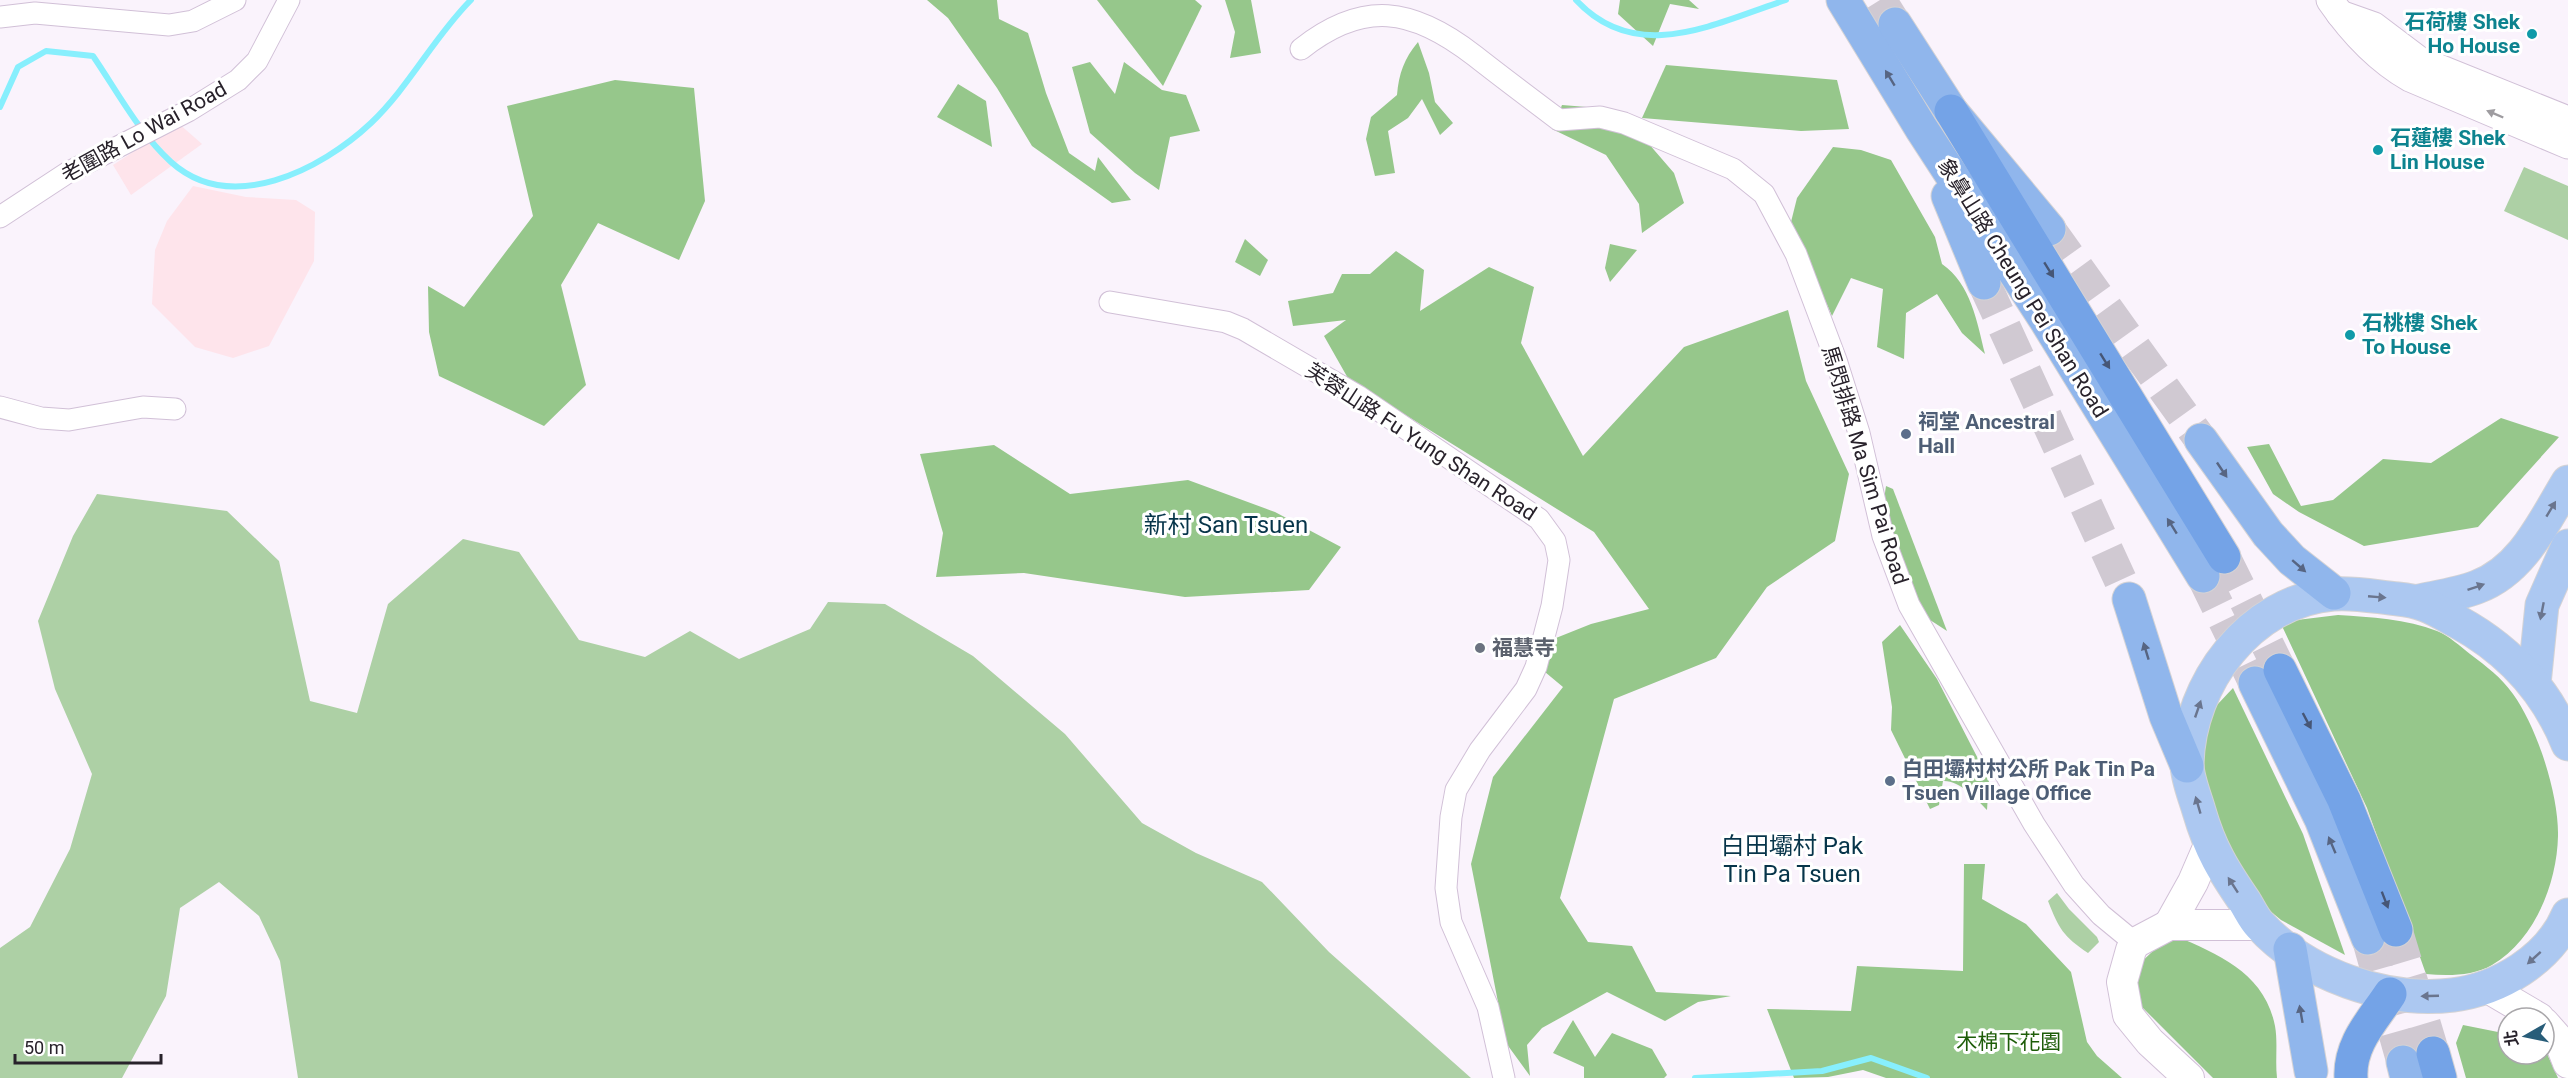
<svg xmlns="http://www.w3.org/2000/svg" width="2568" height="1078" font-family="Roboto,'Noto Sans TC',sans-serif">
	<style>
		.industrial { fill: #fee4eb }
		.green { fill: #add0a5 }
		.forest { fill: #96c78b }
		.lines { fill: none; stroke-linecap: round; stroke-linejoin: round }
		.stream { stroke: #87effd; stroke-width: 6 }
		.trunk-tunnel { stroke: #d0c9d2; stroke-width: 33; stroke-dasharray: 33 16; stroke-linecap: butt }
		.motorway-tunnel { stroke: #d0c9d2; stroke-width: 33; stroke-dasharray: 33 16; stroke-linecap: butt }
		.minor-casing { stroke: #d1c0d7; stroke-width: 23 }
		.tertiary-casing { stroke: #d1c0d7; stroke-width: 29 }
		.secondary-casing { stroke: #d1c0d7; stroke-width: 32 }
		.primary-casing { stroke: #d4d3d5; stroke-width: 35 }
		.trunk-casing { stroke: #d4d3d5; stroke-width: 35 }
		.motorway-casing { stroke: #d4d3d5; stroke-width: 35 }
		.minor { stroke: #fff; stroke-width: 21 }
		.tertiary { stroke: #fff; stroke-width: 27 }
		.secondary { stroke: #fff; stroke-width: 30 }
		.primary { stroke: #acc8f1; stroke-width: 33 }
		.trunk { stroke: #90b6ec; stroke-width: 33 }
		.motorway { stroke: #74a3e7; stroke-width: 33 }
		.oneway { fill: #576582 }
		.oneway2 { fill: #9e9ca0 }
		.oneway3 { fill: #465676 }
		.oneway4 { fill: #6a758e }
		.culture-dot { fill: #0f9aa8; stroke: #fff; stroke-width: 2 }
		.service-dot { fill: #5c6f8a; stroke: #fff; stroke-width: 2 }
		.worship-dot { fill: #6b7280; stroke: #fff; stroke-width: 2 }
		.labels { text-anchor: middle; stroke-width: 6; stroke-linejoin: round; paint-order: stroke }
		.culture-label { font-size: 21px; font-weight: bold; fill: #0d838f; stroke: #fff; text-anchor: start }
		.street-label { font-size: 21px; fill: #28222b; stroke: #fff }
		.service-label { font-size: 21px; font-weight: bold; fill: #4e5e75; stroke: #fff; text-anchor: start }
		.worship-label { font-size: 21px; font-weight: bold; fill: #5b616d; stroke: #fff; text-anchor: start }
		.park-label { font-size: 21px; fill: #1e5d09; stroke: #fff }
		.quarter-label { font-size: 24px; fill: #07354a; stroke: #fff }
	</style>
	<rect width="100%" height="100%" fill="#faf3fc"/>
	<!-- industrial -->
	<g class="industrial">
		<polygon points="178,123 202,144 131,195 113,165"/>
		<polygon points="193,186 246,197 296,200 315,212 314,261 269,346 233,358 195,347 152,304 155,250 167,221"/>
	</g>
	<!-- green -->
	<g class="green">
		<polygon points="2524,167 2568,186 2568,240 2504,211"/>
		<polygon points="97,494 227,511 279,561 310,701 357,713 388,604 463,539 519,552 579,640 645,657 690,631 739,659 810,629 828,602 885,604 973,656 1065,734 1142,823 1196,853 1262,882 1329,952 1471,1078 298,1078 280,961 259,916 219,882 180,908 166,996 122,1078 0,1078 0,948 30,927 70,849 92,774 55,689 38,621 73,536"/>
		<path d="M2057 893 2069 909 2097 937 2099 942 2088 953C2063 936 2059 929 2048 901Z"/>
	</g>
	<!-- forest -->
	<g class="forest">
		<polygon points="927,0 997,0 999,19 1028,33 1046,93 1069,153 1095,171 1098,157 1131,200 1112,203 1032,146 997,88 948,18"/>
		<polygon points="1097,0 1195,0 1202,6 1163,86"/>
		<polygon points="1225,0 1251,0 1261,53 1230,58 1235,32"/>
		<polygon points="1620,0 1689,0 1699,9 1670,4 1653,46 1618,14"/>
		<path d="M1418 42 1429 73 1435 102 1453 123 1440 135 1422 99 1408 118 1388 131 1395 173 1375 176 1366 139 1371 117 1397 95C1399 73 1404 59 1418 42Z"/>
		<polygon points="1090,62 1115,94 1124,62 1162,90 1186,95 1200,131 1170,137 1159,190 1135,173 1090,133 1072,67"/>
		<polygon points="1666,65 1837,80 1849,129 1801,131 1642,118"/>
		<polygon points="615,80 694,88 705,201 679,260 598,223 561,285 586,385 544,426 439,376 429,332 428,286 464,307 533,216 507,106"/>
		<polygon points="958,84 986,101 992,147 937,117"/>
		<polygon points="1562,105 1612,109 1642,136 1674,173 1684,203 1642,233 1639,204 1606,155 1552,129"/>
		<path d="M1833 147 1861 150 1891 160 1935 237 1942 264C1971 284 1977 322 1985 354L1962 333 1937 294 1906 313 1904 359 1877 347 1883 289 1851 278 1832 316 1791 222 1797 198Z"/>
		<polygon points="1245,239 1268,260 1260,276 1235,262"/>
		<polygon points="1610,244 1637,250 1610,282 1605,268"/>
		<polygon points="1396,251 1424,270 1420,311 1489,267 1534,287 1521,343 1583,456 1684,347 1788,310 1806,381 1849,474 1835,541 1767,587 1716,658 1614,699 1560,898 1588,942 1632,946 1656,992 1731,996 1698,1002 1665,1021 1607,992 1542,1028 1527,1045 1530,1076 1506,1043 1471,864 1493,777 1563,687 1521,652 1591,624 1649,609 1594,532 1349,380 1324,336 1346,320 1293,326 1288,301 1333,293 1342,274 1370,274"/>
		<polygon points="2501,418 2559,437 2478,527 2364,546 2299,512 2273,494 2247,447 2269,444 2301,506 2333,500 2383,459 2431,463"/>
		<polygon points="994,445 1070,494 1188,480 1275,512 1341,547 1309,590 1185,597 1024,573 936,577 943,533 920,454"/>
		<polygon points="1886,486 1893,489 1947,631 1927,618 1909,579 1883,506"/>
		<path d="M2338 615C2370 617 2407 619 2437 631 2449 636 2460 646 2470 654 2487 667 2501 677 2513 694 2537 727 2559 795 2558 836 2557 883 2535 940 2492 965 2473 976 2448 976 2426 974L2367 808 2282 626 2297 620Z"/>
		<path d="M1900 625 1937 679 1989 780 1987 810C1977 799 1959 780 1943 781L1939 805 1930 809 1891 730 1892 707 1882 642Z"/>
		<polygon points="2233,688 2303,834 2345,955 2281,920 2258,901 2234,869 2202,787 2206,724 2216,706"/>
		<polygon points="1964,864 1985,864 1982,899 2026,924 2071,972 2087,1042 2097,1056 2122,1078 1886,1078 1863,1070 1828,1077 1794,1078 1767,1009 1851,1011 1857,966 1963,971"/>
		<path d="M2176 936C2220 955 2265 974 2275 1026 2278 1042 2275 1061 2277 1078H2213L2139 1004 2136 967 2153 951Z"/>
		<polygon points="1573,1020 1595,1057 1612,1033 1652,1049 1667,1075 1664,1078 1584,1078 1584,1067 1553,1053"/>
		<polygon points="2463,1025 2508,1034 2508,1054 2544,1054 2544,1047 2558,1078 2466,1078 2456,1043"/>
	</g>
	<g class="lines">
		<!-- stream -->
		<g class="stream">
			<path d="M1576 0C1637 66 1715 23 1786 0"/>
			<path d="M0 107 18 67 46 51 93 56C117 91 139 133 171 162 231 216 321 170 371 123 409 87 434 37 471 0"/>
			<polyline points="1695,1078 1822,1071 1871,1058 1927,1078"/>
		</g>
		<!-- trunk-tunnel -->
		<g class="trunk-tunnel">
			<polyline points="1880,0 1895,24"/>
			<polyline points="2049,229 2201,440"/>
			<polyline points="1984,283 2129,599"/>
			<polyline points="2203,576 2255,683"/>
			<polyline points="2368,938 2403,1062"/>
		</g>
		<!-- motorway-tunnel -->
		<g class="motorway-tunnel">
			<polyline points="2224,557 2280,670"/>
			<polyline points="2396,930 2433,1053"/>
		</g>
		<defs>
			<g id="minor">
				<polyline points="0,17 35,13 169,25 193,21 235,0"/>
				<path d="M1301 49C1363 0 1412 7 1475 56 1503 78 1531 99 1559 120L1600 117 1624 123 1733 169 1764 194 1796 254 1836 360 1859 433 1883 536 1909 605 2034 824 2074 885 2101 915 2135 943"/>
				<polyline points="0,217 67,173 188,111 238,80 257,61 289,0"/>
				<polyline points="1110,302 1226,322 1243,329 1358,396 1539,519 1555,541 1559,560 1552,606 1536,667 1526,689 1480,750 1456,790 1451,817 1446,888 1451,922 1488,1007 1504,1078"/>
				<polyline points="0,407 41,418 69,420 143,407 175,409"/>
			</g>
			<g id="tertiary">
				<path d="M2330 0C2352 32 2377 59 2410 78L2568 145"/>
				<polyline points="2340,14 2374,26 2419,60 2568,120"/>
			</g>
			<g id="secondary">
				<polyline points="2169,925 2193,882 2209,845"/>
				<polyline points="2488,988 2539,1018"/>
				<polyline points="2544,1023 2559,1040 2568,1063"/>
				<polyline points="2189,1078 2150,1042 2128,1015 2122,982 2131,950 2135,943 2169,925 2259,925"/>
			</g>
			<g id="primary">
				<path d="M2419 601C2438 597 2459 594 2477 587 2523 570 2544 521 2568 482"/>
				<polyline points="2534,684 2542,605 2568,546"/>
				<path d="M2568 744C2546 689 2509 650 2458 622 2436 610 2423 601 2398 599 2377 597 2354 592 2333 594 2250 601 2189 683 2187 764 2187 778 2195 797 2199 811 2210 849 2223 870 2245 902 2250 910 2254 919 2260 925 2306 975 2386 1003 2453 995 2499 989 2549 960 2568 915"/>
			</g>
			<g id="trunk">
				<polyline points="1843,0 1921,128 2047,322 2203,576"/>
				<polyline points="1895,24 1951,111 2049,229"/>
				<polyline points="1948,196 1984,283"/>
				<polyline points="2201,440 2268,534 2292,560 2334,593"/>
				<polyline points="2129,599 2166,716 2187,766"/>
				<polyline points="2255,683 2321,819 2368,938"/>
				<polyline points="2290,949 2311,1071"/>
				<polyline points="2403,1062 2407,1078"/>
			</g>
			<g id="motorway">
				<polyline points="1951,111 2224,557"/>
				<polyline points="2280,670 2344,800 2396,930"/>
				<polyline points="2433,1053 2440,1078"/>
				<path d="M2351 1078C2349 1044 2373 1020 2390 994"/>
			</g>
		</defs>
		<!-- minor casing -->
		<use href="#minor" class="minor-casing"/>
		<!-- tertiary casing -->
		<use href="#tertiary" class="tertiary-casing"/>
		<!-- secondary casing -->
		<use href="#secondary" class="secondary-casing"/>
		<!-- primary casing -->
		<use href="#primary" class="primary-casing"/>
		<!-- trunk casing -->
		<use href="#trunk" class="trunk-casing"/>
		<!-- motorway casing -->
		<use href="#motorway" class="motorway-casing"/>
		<!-- minor -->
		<use href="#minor" class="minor"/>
		<!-- tertiary -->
		<use href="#tertiary" class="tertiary"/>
		<!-- secondary -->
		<use href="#secondary" class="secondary"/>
		<!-- primary -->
		<use href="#primary" class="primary"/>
		<!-- trunk -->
		<use href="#trunk" class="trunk"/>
		<!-- motorway -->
		<use href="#motorway" class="motorway"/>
	</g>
	<!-- one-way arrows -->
	<defs><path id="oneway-solid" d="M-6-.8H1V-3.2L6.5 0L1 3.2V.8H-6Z" transform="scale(1.5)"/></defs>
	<g class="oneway">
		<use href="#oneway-solid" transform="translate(1890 78) rotate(-121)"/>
		<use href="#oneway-solid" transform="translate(2222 470) rotate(56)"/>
		<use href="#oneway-solid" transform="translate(2172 526) rotate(-122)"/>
		<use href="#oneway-solid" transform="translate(2299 566) rotate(41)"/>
		<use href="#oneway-solid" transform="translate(2146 651) rotate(-107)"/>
		<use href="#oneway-solid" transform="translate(2332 845) rotate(-113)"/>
		<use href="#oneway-solid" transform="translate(2301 1014) rotate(-100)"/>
	</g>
	<use class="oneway2" href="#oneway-solid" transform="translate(2495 114) rotate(-157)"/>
	<g class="oneway3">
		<use href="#oneway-solid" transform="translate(2049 270) rotate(58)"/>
		<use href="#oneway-solid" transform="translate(2105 361) rotate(58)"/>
		<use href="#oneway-solid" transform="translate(2307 721) rotate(62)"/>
		<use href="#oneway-solid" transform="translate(2385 900) rotate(69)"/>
	</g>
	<g class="oneway4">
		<use href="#oneway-solid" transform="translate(2551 509) rotate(-59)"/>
		<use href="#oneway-solid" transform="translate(2476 587) rotate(-19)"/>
		<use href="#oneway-solid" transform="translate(2377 597) rotate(5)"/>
		<use href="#oneway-solid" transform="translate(2542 611) rotate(101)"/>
		<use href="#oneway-solid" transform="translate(2198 709) rotate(-71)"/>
		<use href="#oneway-solid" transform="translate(2198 805) rotate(-106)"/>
		<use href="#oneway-solid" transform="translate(2233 885) rotate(-123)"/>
		<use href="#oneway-solid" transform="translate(2534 958) rotate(138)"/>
		<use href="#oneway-solid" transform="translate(2430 996) rotate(178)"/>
	</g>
	<!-- markers -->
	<g class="culture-dot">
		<circle cx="2532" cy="34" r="6"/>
		<circle cx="2378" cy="150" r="6"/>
		<circle cx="2350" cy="335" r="6"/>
	</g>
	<g class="service-dot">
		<circle cx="1906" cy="434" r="6"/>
		<circle cx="1890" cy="781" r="6"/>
	</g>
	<circle class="worship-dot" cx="1480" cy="648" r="6"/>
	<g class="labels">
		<!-- culture labels -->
		<g class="culture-label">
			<text x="2520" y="29" text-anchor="end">石荷樓 Shek<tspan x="2520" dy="24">Ho House</tspan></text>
			<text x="2390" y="145">石蓮樓 Shek<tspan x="2390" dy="24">Lin House</tspan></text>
			<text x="2362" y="330">石桃樓 Shek<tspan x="2362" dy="24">To House</tspan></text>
		</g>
		<!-- street labels -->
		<g class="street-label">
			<text transform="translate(144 132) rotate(-29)" y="7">老圍路 Lo Wai Road</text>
			<text transform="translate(2023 288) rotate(58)" y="7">象鼻山路 Cheung Pei Shan Road</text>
			<text transform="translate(1421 442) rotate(33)" y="7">芙蓉山路 Fu Yung Shan Road</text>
			<text transform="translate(1865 465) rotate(73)" y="7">馬閃排路 Ma Sim Pai Road</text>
		</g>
		<!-- service labels -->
		<g class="service-label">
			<text x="1918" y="429">祠堂 Ancestral<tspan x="1918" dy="24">Hall</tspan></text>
			<text x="1902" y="776">白田壩村村公所 Pak Tin Pa<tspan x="1902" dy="24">Tsuen Village Office</tspan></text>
		</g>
		<!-- worship labels -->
		<g class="worship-label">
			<text x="1492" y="655">福慧寺</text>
		</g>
		<!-- park labels -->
		<g class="park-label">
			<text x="2009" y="1049">木棉下花園</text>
		</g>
		<!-- quarter labels -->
		<g class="quarter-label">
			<text x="1226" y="533">新村 San Tsuen</text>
			<text x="1792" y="854">白田壩村 Pak<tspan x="1792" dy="28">Tin Pa Tsuen</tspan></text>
		</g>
	</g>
	<!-- north arrow -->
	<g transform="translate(2526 1036) rotate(261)"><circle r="28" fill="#ffffff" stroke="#a9a7aa" stroke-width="1.5"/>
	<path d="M0-4.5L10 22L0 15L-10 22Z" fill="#285d79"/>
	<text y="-9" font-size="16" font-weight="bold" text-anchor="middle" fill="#28222b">北</text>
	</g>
	<!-- scale -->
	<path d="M15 1054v9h146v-9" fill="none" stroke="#28222b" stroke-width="3"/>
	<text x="24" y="1054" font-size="18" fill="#28222b" stroke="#ffffff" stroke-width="4.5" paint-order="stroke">50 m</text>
</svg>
